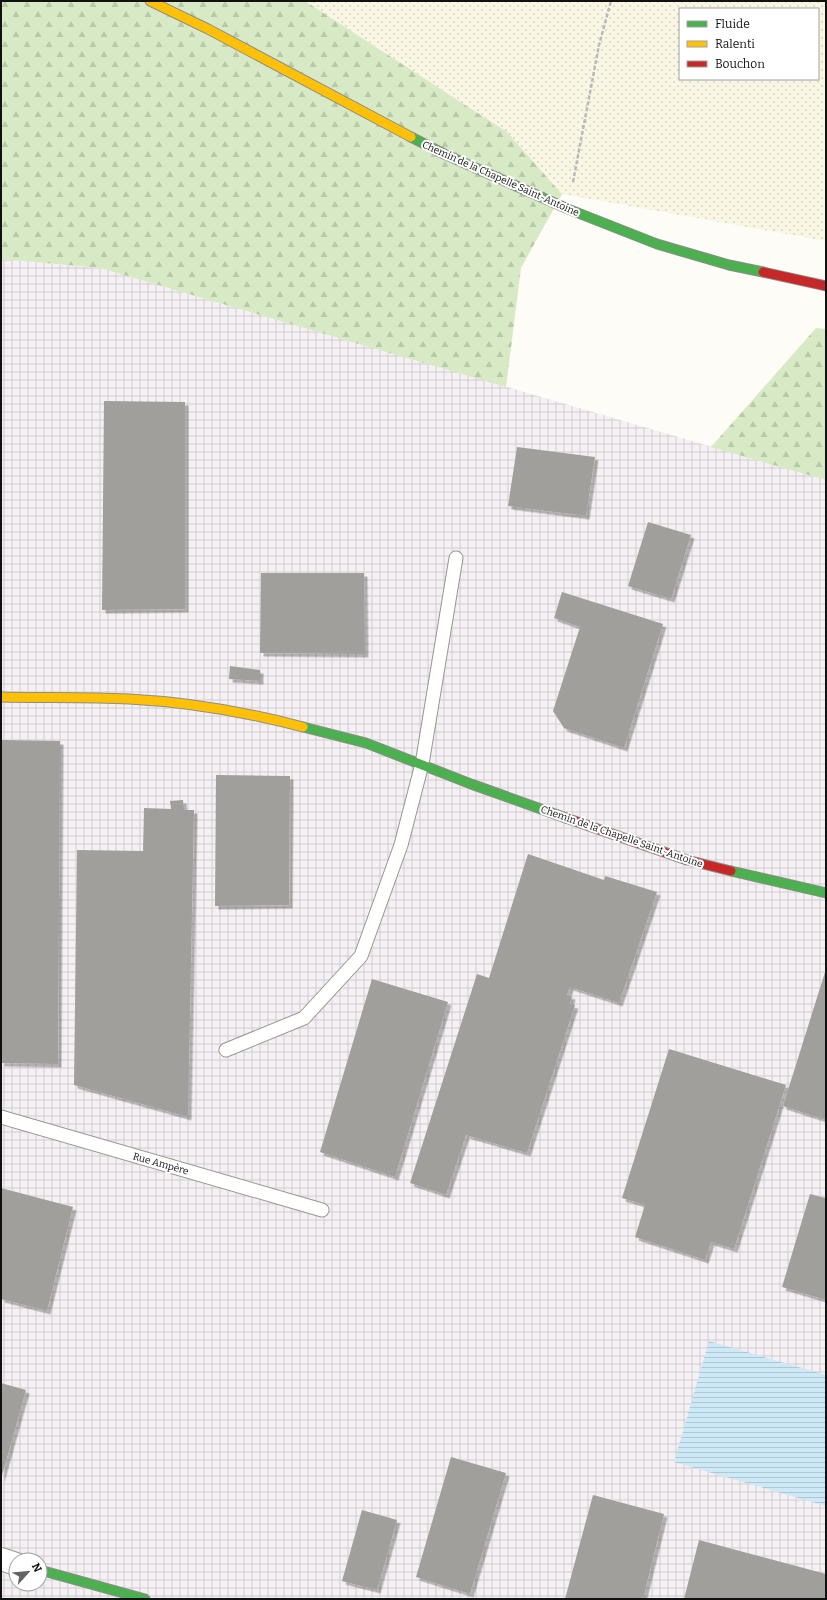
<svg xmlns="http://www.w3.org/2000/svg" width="827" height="1600" font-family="Bitter,serif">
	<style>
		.industrial { fill: url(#industrial-grid); fill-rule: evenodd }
		.farmland { fill: url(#farmland-dots); fill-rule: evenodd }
		.forest { fill: url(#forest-firs) }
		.water { fill: url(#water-rules) }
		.building { fill: #a19f9c; filter: url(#shadow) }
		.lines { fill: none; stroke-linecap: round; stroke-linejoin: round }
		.lane-casing { stroke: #979795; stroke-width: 15 }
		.street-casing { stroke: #979795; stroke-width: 24 }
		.fast-casing { stroke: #8e8d8b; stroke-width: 11 }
		.slow-casing { stroke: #8e8d8b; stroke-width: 11 }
		.jam-casing { stroke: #8e8d8b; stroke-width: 11 }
		.path { stroke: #b9b9b8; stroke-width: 2.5; stroke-dasharray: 4 2; stroke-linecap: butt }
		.lane { stroke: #fffffe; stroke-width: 13 }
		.street { stroke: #fffffe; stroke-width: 22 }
		.fast { stroke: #4caf50; stroke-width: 9 }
		.slow { stroke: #ffc107; stroke-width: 9 }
		.jam { stroke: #c62828; stroke-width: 9 }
		.labels { text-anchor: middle; stroke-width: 4; stroke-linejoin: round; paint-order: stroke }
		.street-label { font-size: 10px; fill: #111; stroke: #fff }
	</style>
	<defs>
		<pattern id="industrial-grid" width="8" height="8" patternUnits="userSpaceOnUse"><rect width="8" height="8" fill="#f5f0f3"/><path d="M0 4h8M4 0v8" fill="none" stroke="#d1cdcf"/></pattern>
		<pattern id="farmland-dots" width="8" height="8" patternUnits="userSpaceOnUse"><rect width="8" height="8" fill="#f9f7e4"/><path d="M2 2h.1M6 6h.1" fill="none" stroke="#d4d3c3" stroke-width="1.8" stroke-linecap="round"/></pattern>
		<pattern id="forest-firs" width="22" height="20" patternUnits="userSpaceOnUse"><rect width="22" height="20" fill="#d8eac5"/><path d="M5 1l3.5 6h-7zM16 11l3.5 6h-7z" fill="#b8c8a8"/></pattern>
		<pattern id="water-rules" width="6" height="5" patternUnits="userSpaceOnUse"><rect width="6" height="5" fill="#cde8f7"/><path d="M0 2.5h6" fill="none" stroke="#afc6d3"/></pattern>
		<filter id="shadow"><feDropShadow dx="3.5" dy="3.5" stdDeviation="0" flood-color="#0004"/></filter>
	</defs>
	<rect width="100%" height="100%" fill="#fdfcf7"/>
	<!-- industrial -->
	<path class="industrial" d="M1 259 100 268 826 480V1599H1ZM16 1560H40V1584H16Z"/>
	<!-- farmland -->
	<path class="farmland" d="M305 1H826V241L562 194 507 132ZM680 9H818V79H680Z"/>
	<!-- forest -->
	<g class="forest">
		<polygon points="1,1 305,1 507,132 562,194 521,268 506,387 100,268 1,259"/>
		<polygon points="816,328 826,329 826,480 711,447"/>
	</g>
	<!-- water -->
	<polygon class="water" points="709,1341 826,1375 826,1506 674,1462"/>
	<!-- building -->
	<g class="building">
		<polygon points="104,401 185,402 185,609 102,610"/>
		<polygon points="517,447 595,457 586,516 508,506"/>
		<polygon points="648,522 691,535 671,599 628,586"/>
		<polygon points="261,573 364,573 365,654 260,653"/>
		<polygon points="562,592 663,624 624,748 564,728 553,711 580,627 554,618"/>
		<polygon points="230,666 260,670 260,681 229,679"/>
		<polygon points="1,740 60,741 58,1064 1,1063"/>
		<polygon points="216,775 290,776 289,905 215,906"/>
		<polygon points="183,800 184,810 194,810 188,1117 74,1085 77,850 143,851 144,808 171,809 170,801"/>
		<polygon points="528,854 604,880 605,876 657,892 619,1003 570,987 567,995 572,996 570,1004 575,1005 527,1153 466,1135 446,1195 410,1183 477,974 489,978"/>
		<polygon points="826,969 826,1120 783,1106"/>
		<polygon points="372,979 448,1002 395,1177 320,1152"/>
		<polygon points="669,1049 786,1085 734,1249 711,1242 705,1260 635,1237 645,1205 622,1198"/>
		<polygon points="1,1188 73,1207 47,1311 1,1299"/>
		<polygon points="810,1194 826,1198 826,1300 782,1287"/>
		<polygon points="1,1383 26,1390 1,1479"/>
		<polygon points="451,1457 506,1473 470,1594 416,1577"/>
		<polygon points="593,1495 664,1514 643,1599 565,1599"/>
		<polygon points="362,1510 397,1520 377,1590 342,1581"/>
		<polygon points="699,1540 826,1574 826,1599 684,1599"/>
	</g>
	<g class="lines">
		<defs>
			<g id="lane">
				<polyline points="226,1050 304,1018 361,956 401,845 422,764 456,558"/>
				<polyline points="1,1117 322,1210"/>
			</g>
			<polyline id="street" points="1,1559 16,1564"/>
			<g id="fast">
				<polyline points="411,137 444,154 568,209 657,244 729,265 763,272"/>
				<polyline points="303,727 366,743 471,784 566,818"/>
				<polyline points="731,871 826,893"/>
				<polyline points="40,1570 145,1599"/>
			</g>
			<g id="slow">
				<polyline points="150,1 208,29 411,137"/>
				<path d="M1 697C44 698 86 697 129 699 188 702 246 712 303 727"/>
			</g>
			<g id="jam">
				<polyline points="763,272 826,286"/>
				<polyline points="566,818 687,860 731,871"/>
			</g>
		</defs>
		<!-- lane casing -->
		<use href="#lane" class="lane-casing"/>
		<!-- street casing -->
		<use href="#street" class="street-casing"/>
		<!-- fast casing -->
		<use href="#fast" class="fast-casing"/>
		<!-- slow casing -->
		<use href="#slow" class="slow-casing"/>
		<!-- jam casing -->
		<use href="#jam" class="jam-casing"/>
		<!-- path -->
		<polyline class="path" points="573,182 599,45 611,1"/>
		<!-- lane -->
		<use href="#lane" class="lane"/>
		<!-- street -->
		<use href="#street" class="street"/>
		<!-- fast -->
		<use href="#fast" class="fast"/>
		<!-- slow -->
		<use href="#slow" class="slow"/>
		<!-- jam -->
		<use href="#jam" class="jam"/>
	</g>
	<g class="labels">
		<!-- street labels -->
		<g class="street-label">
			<text transform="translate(501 178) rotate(24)" y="4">Chemin de la Chapelle Saint-Antoine</text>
			<text transform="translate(622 836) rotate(19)" y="4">Chemin de la Chapelle Saint-Antoine</text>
			<text transform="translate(161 1163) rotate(16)" y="4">Rue Ampère</text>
		</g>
	</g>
	<!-- border -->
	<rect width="827" height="1600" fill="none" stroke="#111111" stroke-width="4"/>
	<!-- legend -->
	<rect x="679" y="8" width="140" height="72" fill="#ffffff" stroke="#a0a0a0"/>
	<rect x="687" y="21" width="20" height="6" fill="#4caf50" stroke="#a0a0a0"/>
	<text x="715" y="28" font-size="12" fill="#111111">Fluide</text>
	<rect x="687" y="41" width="20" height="6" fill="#ffc107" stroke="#a0a0a0"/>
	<text x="715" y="48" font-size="12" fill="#111111">Ralenti</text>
	<rect x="687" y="61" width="20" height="6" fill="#c62828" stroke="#a0a0a0"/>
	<text x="715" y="68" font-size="12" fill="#111111">Bouchon</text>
	<!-- north arrow -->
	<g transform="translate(28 1572) rotate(63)"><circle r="19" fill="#ffffff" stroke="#a0a0a0"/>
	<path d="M0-3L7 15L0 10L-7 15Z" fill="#646362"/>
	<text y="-6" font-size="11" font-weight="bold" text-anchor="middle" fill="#111111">N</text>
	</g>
</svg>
